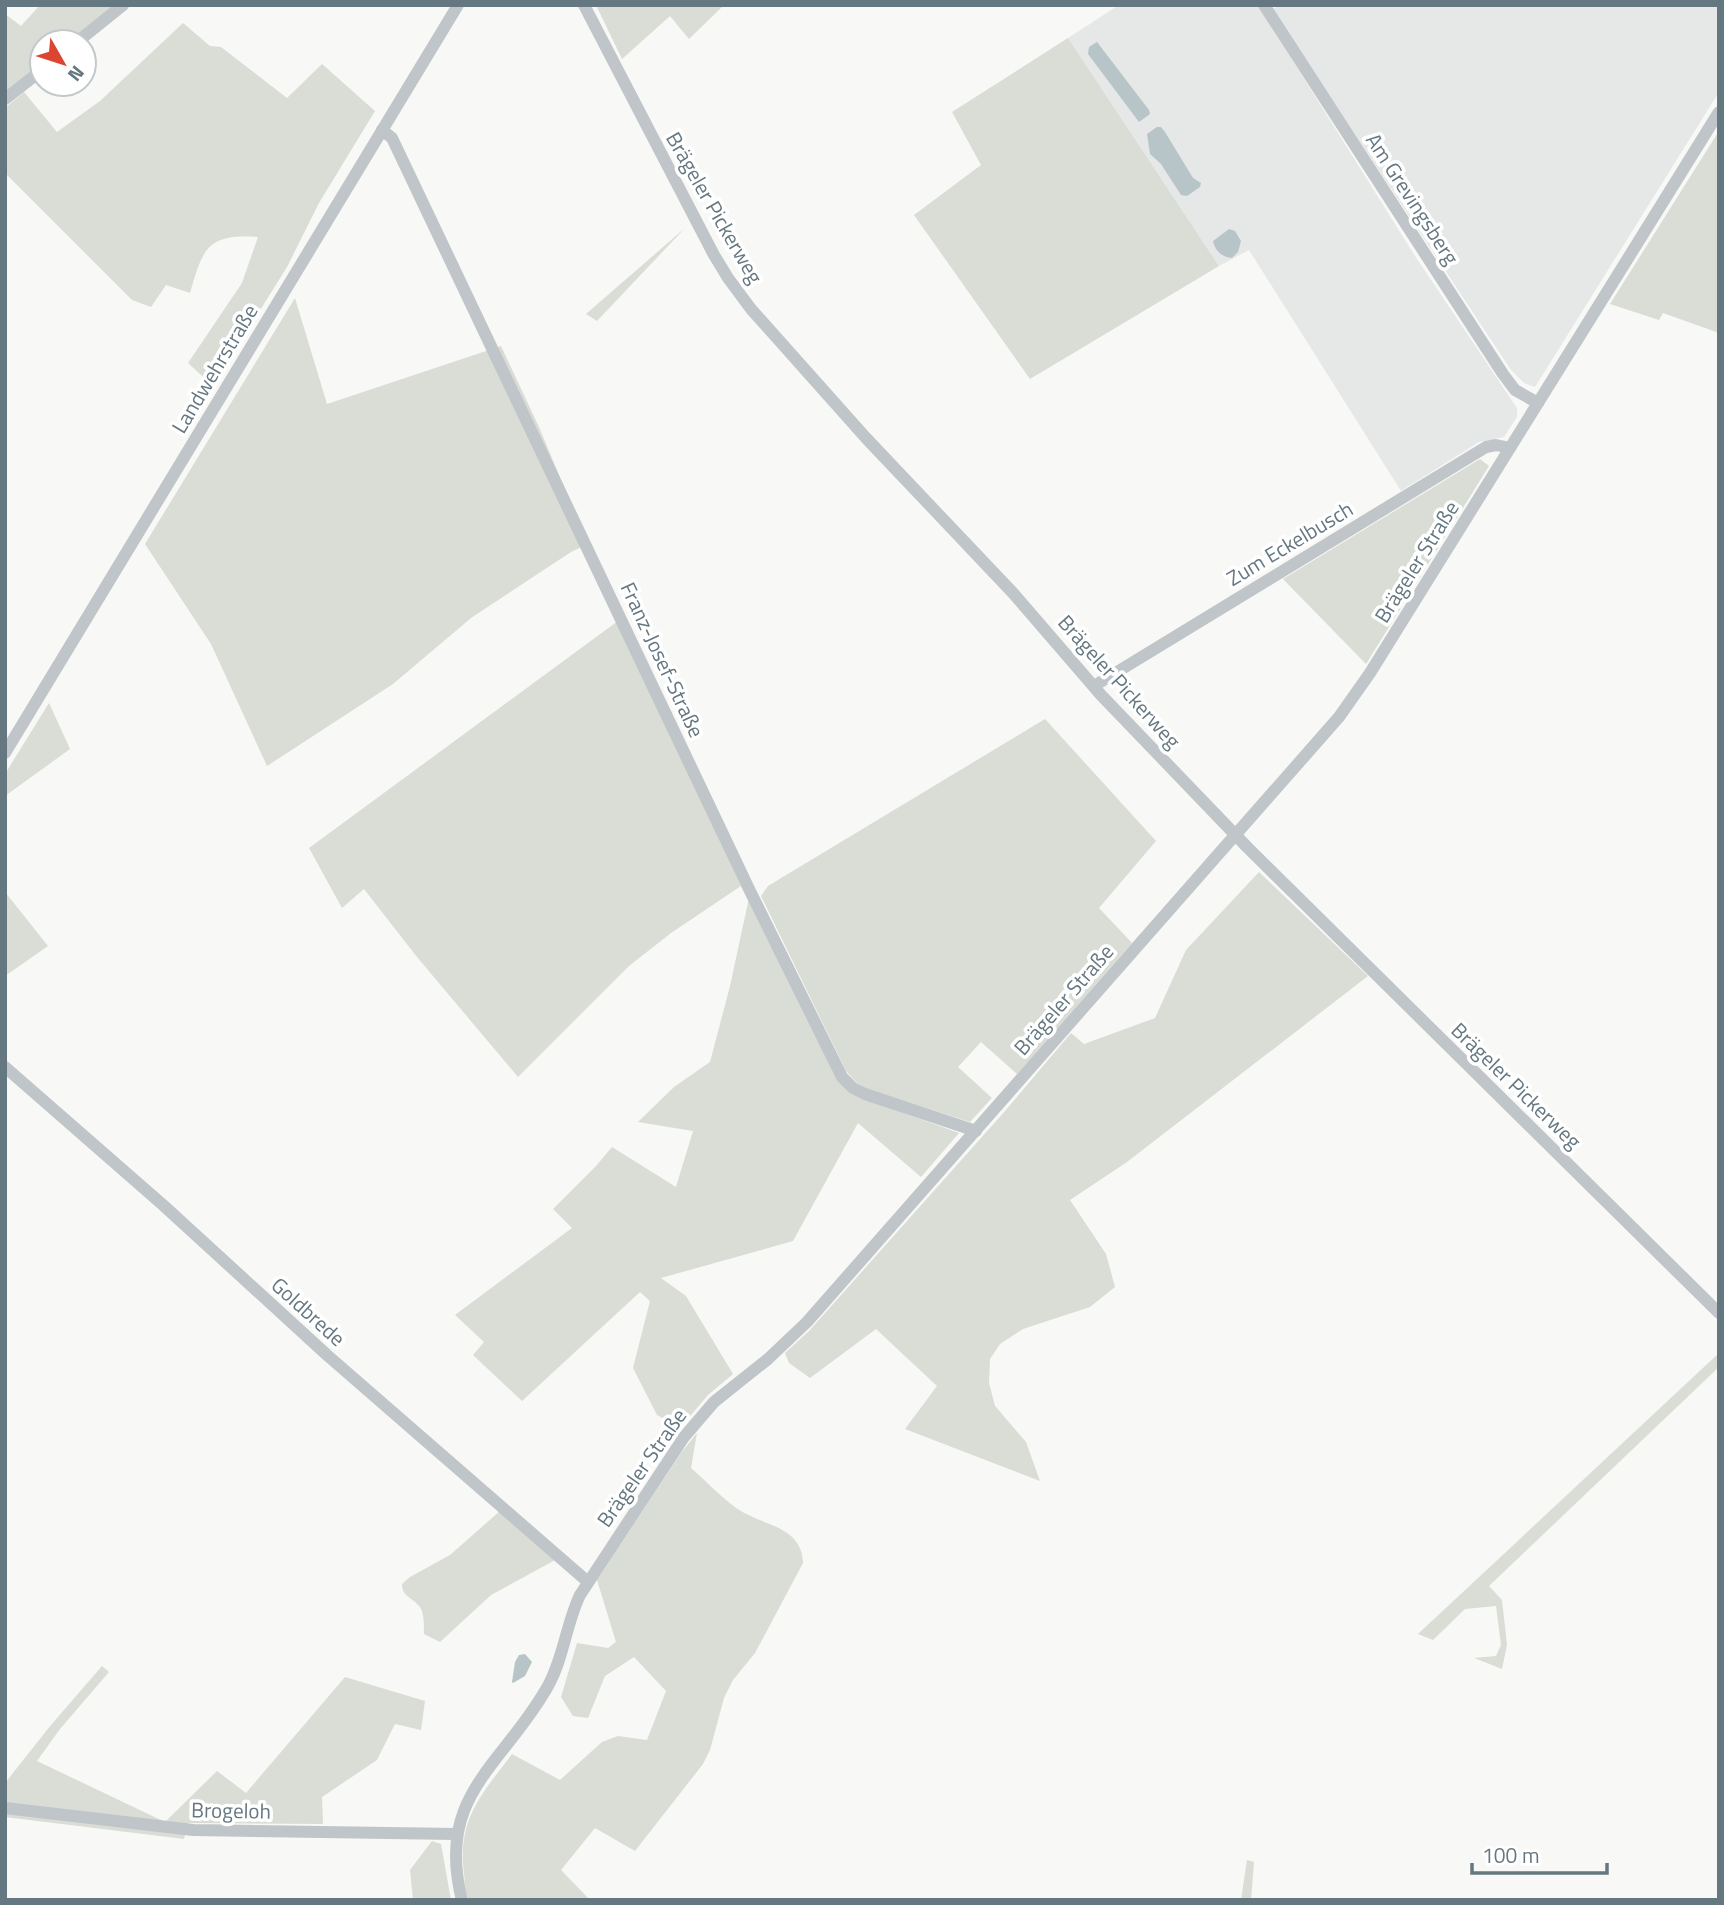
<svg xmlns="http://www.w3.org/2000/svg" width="1724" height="1905" font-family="'Titillium Web',sans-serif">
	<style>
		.built { fill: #e6e8e7 }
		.green { fill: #d9ddd5 }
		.water { fill: #b7c5c8 }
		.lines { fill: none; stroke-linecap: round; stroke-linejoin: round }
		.minor { stroke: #bfc5c8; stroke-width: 12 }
		.labels { text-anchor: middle; stroke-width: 7; stroke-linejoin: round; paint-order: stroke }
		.street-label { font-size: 21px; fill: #657780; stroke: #fff }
	</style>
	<rect width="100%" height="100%" fill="#f8f8f6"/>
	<!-- built -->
	<g class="built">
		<polygon points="1119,5 1258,5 1415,256 1517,408 1517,417 1504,437 1479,442 1401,491 1249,250 1219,266 1068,38"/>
		<polygon points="1282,5 1719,5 1719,92 1535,387 1524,383 1511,370 1272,9"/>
	</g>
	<!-- green -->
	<g class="green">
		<polygon points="40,5 114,5 68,42 42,42 42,63 5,93 5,14 21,26"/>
		<polygon points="596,5 724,5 689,39 670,16 622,59"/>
		<path d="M183 23 210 46 221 47 287 98 322 64 375 111 319 203 287 267 213 386 188 363 242 283 258 237C207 234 203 248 190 293L166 285 151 307 132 300 5 173V108L24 92 57 132 100 101Z"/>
		<polygon points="1068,38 1219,266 1030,379 914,215 981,165 952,112"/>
		<polygon points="1719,131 1719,333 1663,313 1659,320 1610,304"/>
		<polygon points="685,228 597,321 586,314"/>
		<polygon points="295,298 327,404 501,346 539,427 588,544 571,552 471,618 393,684 267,766 211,644 145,544"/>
		<polygon points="1480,459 1489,466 1366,664 1283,579"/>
		<polygon points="618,621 741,886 671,933 629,966 518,1077 417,957 364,889 342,908 309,848"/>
		<polygon points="49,703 70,749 5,796 5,774"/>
		<polygon points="1045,719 1156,841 1099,908 1132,943 1017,1074 981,1042 958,1067 992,1098 970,1122 867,1089 857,1083 846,1071 761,896 768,886"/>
		<polygon points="1259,872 1368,976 1127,1162 1070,1200 1106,1254 1115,1287 1090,1307 1023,1329 1000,1344 990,1359 989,1383 995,1406 1026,1442 1040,1481 905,1429 937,1386 876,1329 810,1378 789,1363 785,1353 809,1331 1005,1111 1071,1033 1084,1044 1155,1018 1186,950"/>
		<polygon points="5,892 48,946 5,976"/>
		<polygon points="749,898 834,1074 870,1101 959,1133 921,1177 858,1123 793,1241 661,1278 686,1296 733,1374 708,1395 680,1428 657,1415 633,1368 650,1301 640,1292 522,1401 473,1355 484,1342 455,1315 572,1228 553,1209 596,1166 612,1147 676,1187 693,1131 638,1122 674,1087 710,1062 730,986"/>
		<polygon points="1719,1353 1719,1367 1489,1586 1502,1600 1507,1645 1502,1669 1474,1658 1496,1656 1501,1645 1496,1606 1465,1609 1433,1640 1418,1634"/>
		<path d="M697 1433 691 1468C706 1481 720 1496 736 1508 761 1526 802 1525 803 1563L755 1653 733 1680 724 1698 710 1750 703 1764 635 1851 595 1828 561 1870 590 1900H469C465 1891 465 1882 464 1873 457 1819 482 1794 512 1754L560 1780 602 1742 618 1736 647 1740 666 1691 634 1657 605 1676 588 1718 573 1716 561 1697 577 1643 608 1648 616 1642 597 1580 681 1453Z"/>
		<path d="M500 1511 557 1559 491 1595 440 1642 424 1634C424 1627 424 1617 422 1611 417 1598 402 1599 402 1584L410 1577 450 1555Z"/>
		<polygon points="102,1666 109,1672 60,1729 37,1761 165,1822 217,1771 246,1793 345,1677 425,1701 421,1730 395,1724 377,1760 322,1797 323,1824 188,1823 184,1839 5,1817 5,1783 51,1725"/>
		<polygon points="432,1841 441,1844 451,1900 413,1900 410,1870"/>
		<polygon points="1247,1860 1254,1862 1251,1900 1241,1900"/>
	</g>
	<!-- water -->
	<g class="water">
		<polygon points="1097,42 1149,110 1150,114 1139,122 1088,54 1089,47"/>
		<polygon points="1157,127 1161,127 1165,132 1193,178 1201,183 1200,187 1187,196 1181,195 1161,164 1150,154 1147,134"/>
		<path d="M1229 229 1235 231 1241 241 1238 252 1232 258C1222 257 1215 251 1213 241Z"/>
		<polygon points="525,1654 532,1662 525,1676 513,1683 512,1682 515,1662 519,1655"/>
	</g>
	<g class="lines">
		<!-- minor -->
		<g class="minor">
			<polyline points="584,5 714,255 728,278 751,309 866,438 1013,593 1101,695 1248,848 1719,1313"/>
			<polyline points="1264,5 1503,374 1515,390 1538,403"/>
			<polyline points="77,42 123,5"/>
			<polyline points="5,99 42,70"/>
			<polyline points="382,130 392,138 750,891 842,1077 853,1088 865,1094 976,1131"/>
			<polyline points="1094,686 1486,447 1496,445 1510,448"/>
			<polyline points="5,753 458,5"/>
			<polyline points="5,1067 163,1205 327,1355 588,1582"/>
			<polyline points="5,1808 193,1830 456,1834"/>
			<path d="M462 1900C435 1795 503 1766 548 1686 564 1657 566 1624 580 1595L684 1437 714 1402 768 1359 807 1322 1339 717 1370 673 1719 112"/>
		</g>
	</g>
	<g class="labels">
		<!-- street labels -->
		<g class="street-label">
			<text transform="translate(1412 199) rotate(57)" y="7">Am Grevingsberg</text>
			<text transform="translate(714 208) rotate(60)" y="7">Brägeler Pickerweg</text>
			<text transform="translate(215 369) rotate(-59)" y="7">Landwehrstraße</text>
			<text transform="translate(1290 544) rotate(-31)" y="7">Zum Eckelbusch</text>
			<text transform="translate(1417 562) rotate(-58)" y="7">Brägeler Straße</text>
			<text transform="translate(662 660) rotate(65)" y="7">Franz-Josef-Straße</text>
			<text transform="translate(1119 682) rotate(48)" y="7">Brägeler Pickerweg</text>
			<text transform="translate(1064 1000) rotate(-49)" y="7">Brägeler Straße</text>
			<text transform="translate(1516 1086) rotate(44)" y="7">Brägeler Pickerweg</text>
			<text transform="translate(308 1312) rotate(42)" y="7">Goldbrede</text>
			<text transform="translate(642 1468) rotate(-55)" y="7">Brägeler Straße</text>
			<text transform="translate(231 1811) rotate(1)" y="7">Brogeloh</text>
		</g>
	</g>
	<!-- border -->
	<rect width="1724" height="1905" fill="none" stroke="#657780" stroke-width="14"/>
	<!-- north arrow -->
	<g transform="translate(63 63) rotate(129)"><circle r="33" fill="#ffffff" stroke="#c1c9cc" stroke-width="2"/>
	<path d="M0-5L12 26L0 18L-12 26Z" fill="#dc4532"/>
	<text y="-10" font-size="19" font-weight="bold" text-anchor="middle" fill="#657780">N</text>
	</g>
	<!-- scale -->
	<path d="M1472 1863v10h135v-10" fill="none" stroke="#657780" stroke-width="3.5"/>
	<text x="1482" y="1863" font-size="21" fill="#657780" stroke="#ffffff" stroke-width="5" paint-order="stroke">100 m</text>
</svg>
